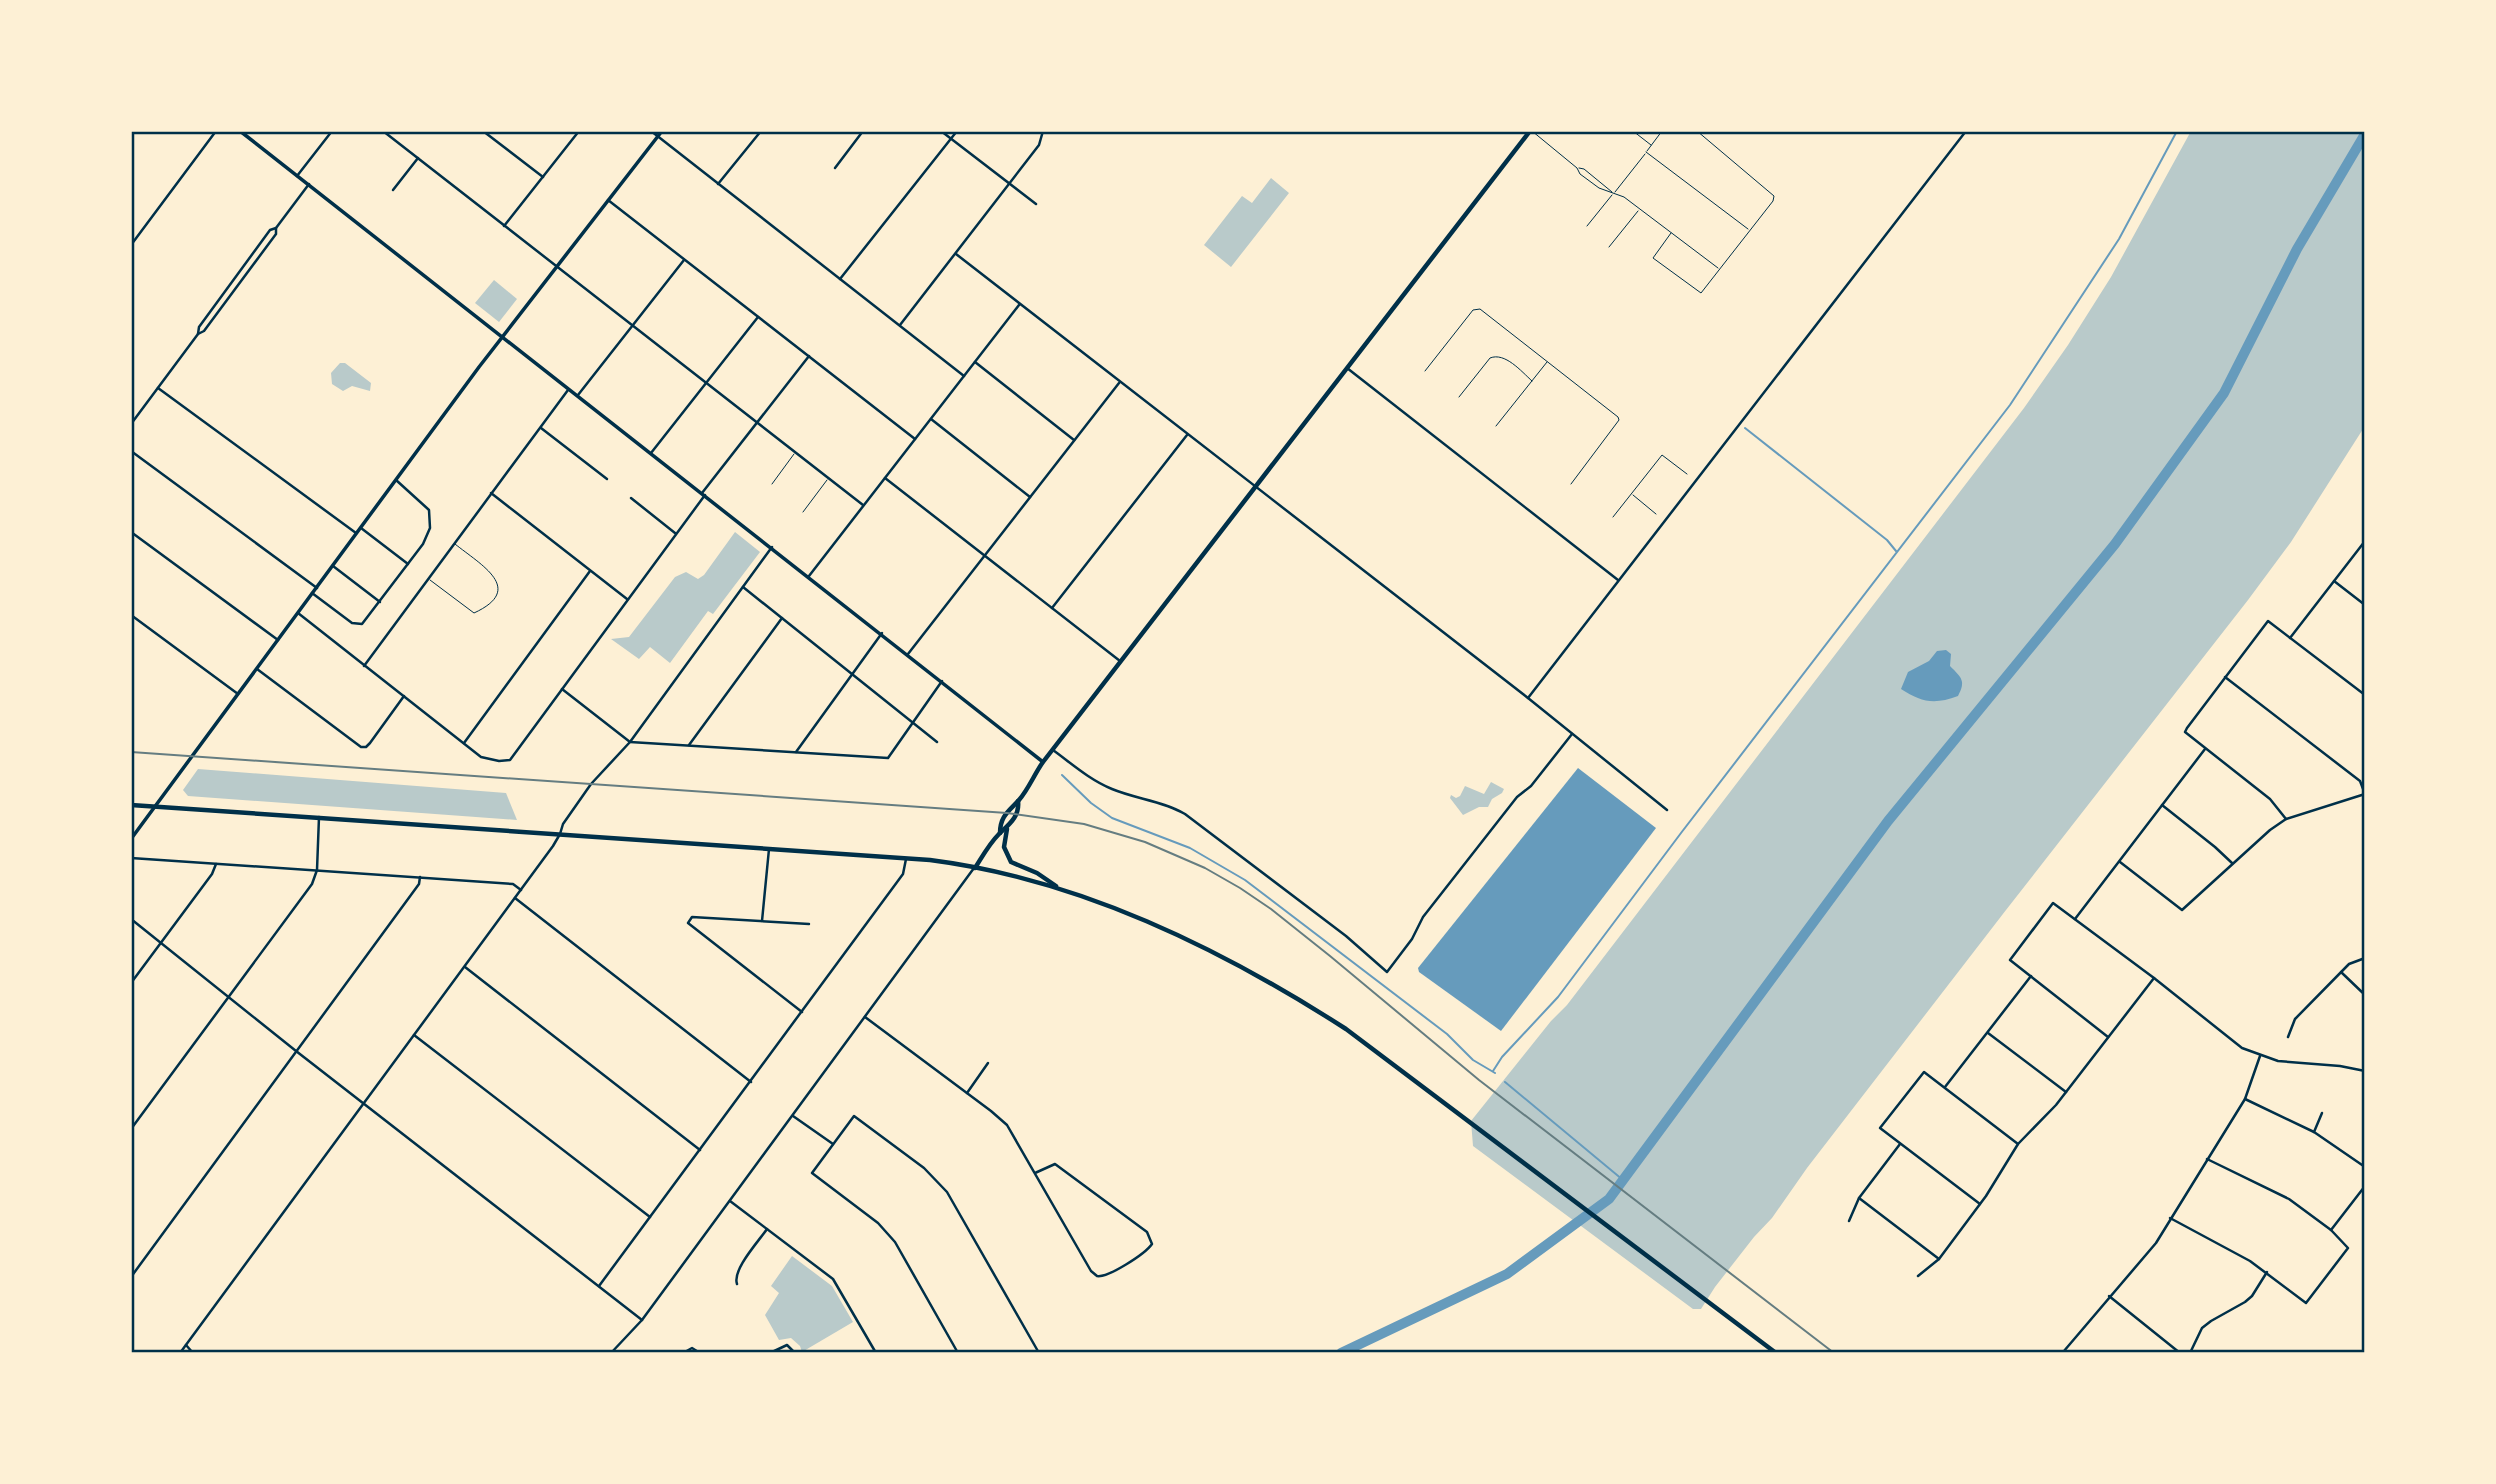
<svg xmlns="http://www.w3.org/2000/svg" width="2496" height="1484" font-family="Overpass,sans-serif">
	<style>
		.green { fill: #b9caca }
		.water { fill: #669bbc }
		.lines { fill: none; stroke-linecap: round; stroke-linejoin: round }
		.stream { stroke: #669bbc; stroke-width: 2 }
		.river { stroke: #669bbc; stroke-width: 10 }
		.service { stroke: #003049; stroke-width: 1 }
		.minor { stroke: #003049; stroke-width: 2.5 }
		.tertiary { stroke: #003049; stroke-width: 3.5 }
		.secondary { stroke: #003049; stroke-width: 3.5 }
		.primary { stroke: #003049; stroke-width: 4.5 }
		.rail { stroke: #657d81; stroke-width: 2 }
		.neatline { fill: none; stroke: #003049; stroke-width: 2.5 }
	</style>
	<rect width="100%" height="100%" fill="#fdf0d5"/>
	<!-- green -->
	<g class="green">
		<polygon points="2191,131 2365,131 2365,425 2363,429 2291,542 2248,600 2006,910 1807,1168 1772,1218 1754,1237 1715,1287 1701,1309 1693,1309 1473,1146 1471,1121 1551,1021 1567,1005 2024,408 2068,345 2111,277"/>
		<polygon points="1271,178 1289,193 1231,267 1204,245 1242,196 1252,203"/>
		<polygon points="494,280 517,299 499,322 475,303"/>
		<polygon points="340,363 345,363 371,383 370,391 352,386 343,391 332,384 331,373"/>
		<polygon points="735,532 760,552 713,614 708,611 670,663 650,647 639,659 611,639 629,637 675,577 686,572 698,579 704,575"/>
		<polygon points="198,769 506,793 517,820 188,796 183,790"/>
		<polygon points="1491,782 1504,789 1502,793 1492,799 1488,807 1479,807 1463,815 1450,798 1451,795 1456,798 1460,796 1465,786 1484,794"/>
		<polygon points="792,1256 832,1286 853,1322 802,1352 800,1346 791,1338 779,1340 765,1315 779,1293 771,1286"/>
	</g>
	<!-- water -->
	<g class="water">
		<path d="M1946 650 1951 654 1950 666C1962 678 1966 681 1958 696 1934 705 1921 702 1901 689L1908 672 1929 661 1937 651Z"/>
		<polygon points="1578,768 1656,828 1501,1031 1419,972 1418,968"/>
	</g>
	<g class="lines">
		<!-- stream -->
		<g class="stream">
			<polyline points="1745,428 1887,540 1896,551"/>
			<polyline points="1062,775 1091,803 1112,818 1190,848 1245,880 1447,1034 1473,1060 1495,1073"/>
			<polyline points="1493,1071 1502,1057 1558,997 1681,833 2010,405 2119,239 2177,131"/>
			<polyline points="1505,1082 1623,1180"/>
		</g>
		<!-- river -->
		<polyline class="river" points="1341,1353 1507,1274 1609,1199 1888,821 2115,544 2224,393 2297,249 2365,134"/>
		<!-- service -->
		<g class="service">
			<polyline points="1532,131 1577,168 1580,174 1599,188 1624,197 1718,268"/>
			<polyline points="1633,131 1651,145"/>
			<polyline points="1647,151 1662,131"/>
			<polyline points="1646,152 1748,229"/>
			<polyline points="1579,168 1584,169 1612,192"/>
			<polyline points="1615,192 1645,154"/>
			<polyline points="1587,226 1612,195"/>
			<polyline points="1671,233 1653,258 1701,293 1773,201 1774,196 1697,131"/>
			<polyline points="1609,247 1638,211"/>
			<polyline points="1425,371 1473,310 1480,309 1618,417 1619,420 1571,484"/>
			<path d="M1459 397 1490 358C1505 352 1521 371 1532 381"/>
			<polyline points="1496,426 1547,362"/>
			<polyline points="772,484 794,454"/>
			<polyline points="1633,495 1656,514"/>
			<polyline points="803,512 827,480"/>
			<polyline points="1613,517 1662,455 1687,474"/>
			<path d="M430 580 474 613C526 589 481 565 455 544"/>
		</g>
		<!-- minor -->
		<g class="minor">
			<polyline points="383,131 863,505"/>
			<polyline points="483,131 543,177"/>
			<polyline points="651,131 964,376"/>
			<polyline points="941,131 1036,204"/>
			<polyline points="835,168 863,131"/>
			<polyline points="297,176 332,131"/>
			<polyline points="718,184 761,131"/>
			<polyline points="393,190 418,158"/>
			<polyline points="608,200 915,439"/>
			<polyline points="504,226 579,131"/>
			<polyline points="131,245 216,131"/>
			<polyline points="956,254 1528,698 1667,810"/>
			<polyline points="840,279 957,131"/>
			<polyline points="900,325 1039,145 1043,131"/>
			<polyline points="198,334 199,327 270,230 276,228 309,184"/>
			<polyline points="975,362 1074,440"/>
			<polyline points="1347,368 1618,580"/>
			<polyline points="158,388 356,533"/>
			<polyline points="578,395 684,260"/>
			<polyline points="931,419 1030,497"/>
			<polyline points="131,424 198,334 204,331 276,234 276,228"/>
			<polyline points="541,428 607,479"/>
			<polyline points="131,451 317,588"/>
			<polyline points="651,453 758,317"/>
			<polyline points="885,478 1120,661"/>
			<polyline points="491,493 627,599"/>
			<polyline points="702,493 809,356"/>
			<polyline points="631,498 675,533"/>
			<polyline points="361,528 408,564"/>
			<polyline points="131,532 278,640"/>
			<polyline points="333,566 380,602"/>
			<polyline points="809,576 1019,305"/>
			<polyline points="2334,581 2365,605"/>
			<polyline points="743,587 937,742"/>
			<polyline points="312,593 352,623 362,624 423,544 430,528 429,510 396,480"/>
			<polyline points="1052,608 1187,435"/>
			<polyline points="298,613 481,757 499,761 510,760 705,495"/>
			<polyline points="131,615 238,694"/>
			<polyline points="2290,638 2365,541"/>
			<polyline points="908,654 1119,383"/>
			<polyline points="364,666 568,390"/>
			<polyline points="257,669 361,747 366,747 370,743 404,696"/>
			<polyline points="2225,677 2360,781 2365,794"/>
			<polyline points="562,689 630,742 888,758 942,681"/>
			<polyline points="1528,698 1966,131"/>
			<polyline points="464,743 590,571"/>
			<polyline points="689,745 782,618"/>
			<path d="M1053 750C1072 764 1090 780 1112 789 1136 799 1163 801 1185 814L1346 936 1387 972 1412 939 1423 917 1517 797 1531 786 1572 734"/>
			<polyline points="796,752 882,633"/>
			<polyline points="2162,805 2215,847 2232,863"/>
			<polyline points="2286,819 2270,799 2185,732 2187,728 2268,621 2365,695"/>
			<polyline points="131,858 513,884 521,890"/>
			<polyline points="2120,862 2182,910 2270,830 2286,819 2365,794"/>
			<polyline points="515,898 751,1082"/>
			<polyline points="131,919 296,1051 642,1320"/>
			<polyline points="2075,919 2205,749"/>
			<polyline points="762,921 769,849"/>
			<polyline points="465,967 700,1150"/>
			<polyline points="2341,972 2365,995"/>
			<polyline points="131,983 212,874 216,864"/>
			<polyline points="802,1012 688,923 692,917 809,924"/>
			<path d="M865 1017 991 1111 1007 1125 1091 1271 1097 1276C1108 1278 1145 1254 1152 1244L1147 1232 1055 1164 1035 1173"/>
			<polyline points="1988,1033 2066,1092"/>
			<polyline points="414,1035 650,1217"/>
			<polyline points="2108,1037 2010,960 2053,903 2154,978 2242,1048 2278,1061 2340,1066 2365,1071"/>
			<polyline points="2288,1037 2295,1019 2349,964 2365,958"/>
			<polyline points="1945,1087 2031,976"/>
			<polyline points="967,1093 988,1063"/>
			<polyline points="2245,1099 2314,1132 2365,1167"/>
			<polyline points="793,1116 833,1144"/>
			<polyline points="131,1129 312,884 317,870 319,817"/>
			<polyline points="2314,1132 2322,1113"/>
			<polyline points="1859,1198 1939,1259"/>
			<polyline points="730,1201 833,1279 876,1353"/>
			<polyline points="1980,1204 1880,1128 1924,1072 2018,1144"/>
			<polyline points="2170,1218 2250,1261 2306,1303 2348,1248 2331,1230 2289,1199 2207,1159"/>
			<polyline points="1849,1221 1859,1198 1900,1144"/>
			<polyline points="2331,1230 2365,1186"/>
			<polyline points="1918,1276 1939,1259 1986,1196 2018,1144 2056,1105 2154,978"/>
			<polyline points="131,1277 419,884 420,877"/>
			<path d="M737 1284C732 1270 758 1242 767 1229"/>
			<polyline points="599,1286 903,874 906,859"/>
			<polyline points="2109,1296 2180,1353"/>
			<polyline points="186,1345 193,1353"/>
			<polyline points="180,1353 553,846 560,834 563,824 591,784 630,742 772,547"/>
			<polyline points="611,1353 642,1320 974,868"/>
			<polyline points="683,1353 692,1348 700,1353"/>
			<polyline points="770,1353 787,1345 795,1353"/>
			<polyline points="958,1353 895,1242 878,1223 812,1173 854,1116 924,1168 947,1192 1039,1353"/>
			<polyline points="2067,1353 2064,1351 2156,1243 2245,1099 2260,1056"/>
			<polyline points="2190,1353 2202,1328 2211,1321 2245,1302 2252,1296 2267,1272"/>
		</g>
		<!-- tertiary -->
		<polyline class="tertiary" points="131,839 479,367 662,131"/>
		<!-- secondary -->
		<polyline class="secondary" points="240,131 1043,762"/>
		<!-- primary -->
		<g class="primary">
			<path d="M131 805 930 860C1079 879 1220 948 1346 1029L1776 1353"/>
			<polyline points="1007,829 1004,847 1011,862 1037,873 1056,886"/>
			<path d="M1000 833C1000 816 1009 811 1019 800 1028 790 1035 773 1043 762L1530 131"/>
			<path d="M975 868C982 857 989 844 999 834 1008 825 1020 817 1018 801"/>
		</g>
		<!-- rail -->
		<polyline class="rail" points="131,752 1007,813 1084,824 1145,842 1205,868 1240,888 1271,909 1330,956 1479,1080 1834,1353"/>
	</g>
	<!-- border -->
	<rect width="2496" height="1484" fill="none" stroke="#fdf0d5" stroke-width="266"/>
	<rect x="133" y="133" width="2230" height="1218" class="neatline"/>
</svg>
